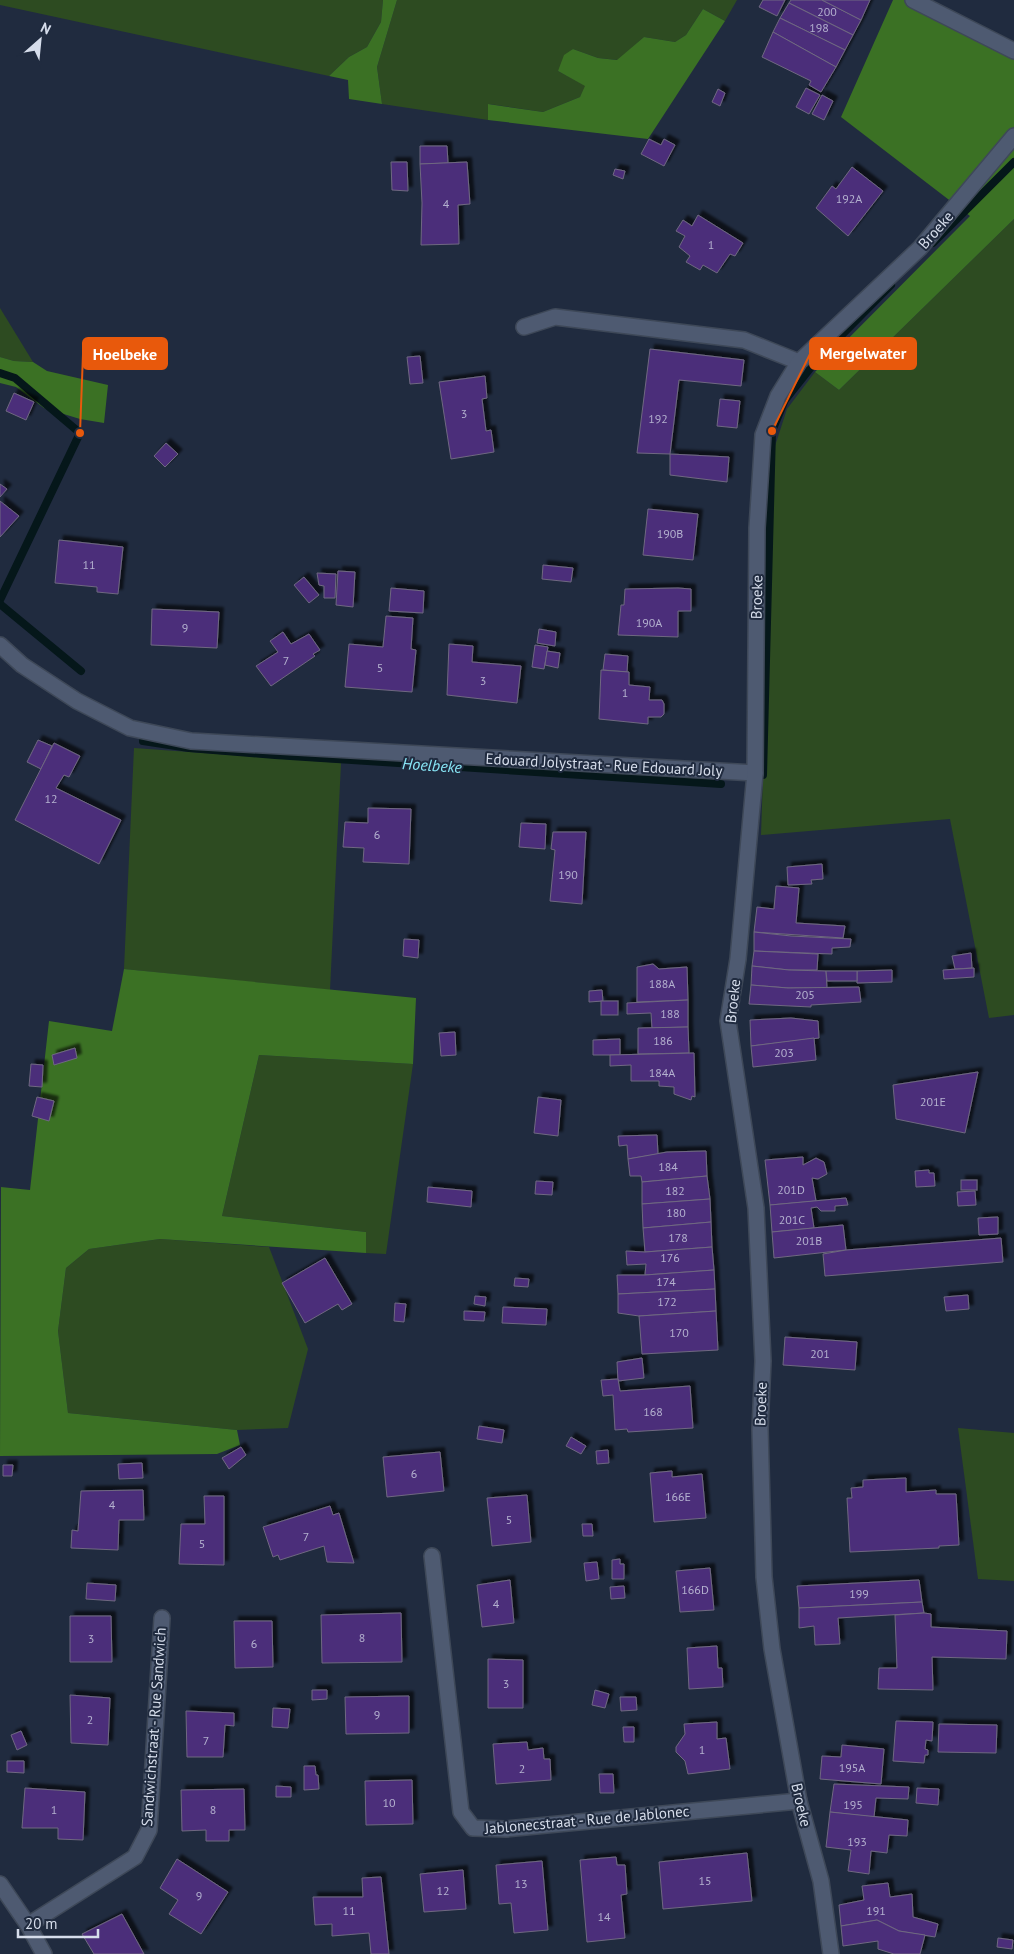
<svg xmlns="http://www.w3.org/2000/svg" width="1014" height="1954" font-family="'PT Sans',sans-serif">
	<style>
		.green { fill: #2d4b21 }
		.forest { fill: #3b7124 }
		.lines { fill: none; stroke-linecap: round; stroke-linejoin: round }
		.stream { stroke: #05171a; stroke-width: 8 }
		.building { fill: #4c2e7a; stroke: #6f6881; filter: url(#shadow) }
		.minor-casing { stroke: #3e4858; stroke-width: 18 }
		.minor { stroke: #4e5a71; stroke-width: 15 }
		.labels { text-anchor: middle; stroke-width: 4; stroke-linejoin: round; paint-order: stroke }
		.number-label { font-size: 12px; fill: #b4b1cf }
		.street-label { font-size: 15px; fill: #d6ddeb; stroke: #202b3f }
		.water-label { font-size: 16px; font-style: italic; fill: #88e6f6; stroke: #202b3f }
		.leader { fill: none; stroke: #e8590c; stroke-width: 2 }
		.callout-dot { fill: #e8590c; stroke: #202b3f; stroke-width: 2 }
		.callout { fill: #e8590c; stroke: #e8590c; stroke-width: 2 }
		.callout-label { font-size: 16px; text-anchor: middle; font-weight: bold; fill: #fff }
	</style>
	<defs>
		<filter id="shadow"><feDropShadow dx="4.5" dy="-4.5" stdDeviation="1" flood-color="#0009"/></filter>
	</defs>
	<rect width="100%" height="100%" fill="#202b3f"/>
	<!-- green -->
	<g class="green">
		<polygon points="0,0 383,0 381,22 367,47 349,57 329,76 0,5"/>
		<polygon points="397,0 737,0 725,21 703,9 686,35 675,42 644,37 618,60 598,58 573,49 558,71 586,86 580,97 543,112 489,104 488,120 382,104 377,67"/>
		<polygon points="1014,219 1014,1015 989,1018 950,819 761,835 774,449 787,409 815,372 839,390"/>
		<polygon points="0,308 33,362 14,361 0,357"/>
		<polygon points="134,748 341,763 330,990 124,969"/>
		<polygon points="259,1055 413,1064 386,1254 366,1253 366,1232 222,1216"/>
		<polygon points="160,1239 269,1247 308,1349 288,1428 237,1430 68,1413 58,1331 66,1268 89,1249"/>
		<polygon points="958,1428 1014,1433 1014,1581 978,1579"/>
	</g>
	<!-- forest -->
	<g class="forest">
		<polygon points="383,0 397,0 377,67 382,104 349,99 348,80 329,76 349,57 367,47 381,22"/>
		<polygon points="893,0 904,0 1014,58 1014,219 839,390 815,372 970,216 841,117"/>
		<polygon points="703,9 725,21 648,139 488,120 488,104 543,112 580,97 585,86 558,71 564,55 573,49 598,58 617,60 644,37 675,42 686,35"/>
		<polygon points="0,357 14,361 33,362 47,371 108,385 104,423 80,419 44,408 16,387 0,383"/>
		<polygon points="124,969 416,998 413,1064 259,1055 222,1216 366,1232 366,1253 160,1239 89,1249 66,1268 58,1331 68,1413 237,1430 240,1445 217,1454 0,1456 1,1187 30,1190 49,1021 112,1031"/>
	</g>
	<g class="lines">
		<!-- stream -->
		<g class="stream">
			<polyline points="933,243 1014,162"/>
			<polyline points="0,373 15,378 80,433 0,600"/>
			<polyline points="0,604 81,671"/>
			<polyline points="143,741 189,748 275,755 721,784"/>
			<polyline points="763,775 772,431 785,400 816,361 891,285"/>
		</g>
	</g>
	<!-- building -->
	<g class="building">
		<polygon points="763,0 785,0 777,16 759,7"/>
		<polygon points="791,0 822,0 861,20 853,35 789,3"/>
		<polygon points="822,0 870,0 861,20"/>
		<polygon points="789,3 853,35 845,50 780,18"/>
		<polygon points="780,18 845,50 836,67 773,32"/>
		<polygon points="773,32 836,67 821,92 809,85 811,81 762,57"/>
		<polygon points="806,88 820,95 809,114 796,107"/>
		<polygon points="718,89 725,93 720,106 712,102"/>
		<polygon points="822,95 833,101 824,120 812,114"/>
		<polygon points="649,139 661,145 664,139 675,145 664,166 641,154"/>
		<polygon points="420,146 447,146 448,163 420,164"/>
		<polygon points="391,162 407,162 408,191 392,190"/>
		<polygon points="467,162 470,204 458,205 459,244 421,245 422,203 420,164"/>
		<polygon points="852,167 883,191 848,236 816,208 832,186 836,189"/>
		<polygon points="615,169 625,171 623,179 613,175"/>
		<polygon points="698,215 743,243 735,256 730,254 717,273 703,265 700,270 686,262 690,256 679,247 685,236 676,231 683,220 692,226"/>
		<polygon points="650,349 744,360 741,386 679,380 670,454 637,453"/>
		<polygon points="420,356 423,383 410,384 407,357"/>
		<polygon points="485,376 487,398 482,399 486,431 491,430 494,452 451,459 439,382"/>
		<polygon points="14,393 34,402 26,420 6,411"/>
		<polygon points="720,399 740,401 737,428 717,426"/>
		<polygon points="166,443 178,454 165,467 154,456"/>
		<polygon points="670,454 729,457 727,482 670,475"/>
		<polygon points="0,484 7,489 0,497"/>
		<polygon points="0,501 19,516 0,537"/>
		<polygon points="648,509 698,514 693,560 643,555"/>
		<polygon points="59,540 123,547 118,594 97,592 97,587 55,583"/>
		<polygon points="543,565 573,568 571,582 542,579"/>
		<polygon points="338,571 355,572 353,607 336,605"/>
		<polygon points="317,573 336,574 335,598 324,598 324,586 319,585"/>
		<polygon points="304,577 319,595 309,603 294,585"/>
		<polygon points="391,588 424,591 423,613 389,611"/>
		<polygon points="678,588 691,589 691,611 678,611 678,637 618,635 621,605 624,605 625,589"/>
		<polygon points="152,609 219,612 217,648 151,645"/>
		<polygon points="386,616 413,618 411,649 416,650 412,692 345,687 349,644 383,647"/>
		<polygon points="539,629 556,632 555,646 537,643"/>
		<polygon points="283,632 291,644 309,634 320,650 313,654 315,656 271,686 256,666 278,652 270,641"/>
		<polygon points="449,644 473,646 472,662 521,666 517,703 447,695"/>
		<polygon points="535,645 548,647 544,669 532,667"/>
		<polygon points="547,651 560,653 558,668 545,665"/>
		<polygon points="605,654 628,656 627,672 603,670"/>
		<polygon points="601,670 629,672 629,685 650,687 649,700 662,700 664,704 664,714 661,717 648,717 648,724 599,719"/>
		<polygon points="38,740 52,746 41,769 27,762"/>
		<polygon points="54,743 80,756 69,777 64,775 56,788 121,820 99,864 15,820"/>
		<polygon points="368,808 411,809 409,864 363,862 364,848 343,847 345,822 368,823"/>
		<polygon points="521,823 546,824 545,849 519,847"/>
		<polygon points="553,832 586,832 582,904 550,901 555,850 551,849"/>
		<polygon points="822,864 823,879 811,880 812,884 788,885 787,867"/>
		<polygon points="776,886 799,888 796,923 845,926 843,938 754,932 757,907 774,909"/>
		<polygon points="754,932 791,936 851,939 850,947 832,948 832,954 754,951"/>
		<polygon points="404,939 419,940 418,958 403,956"/>
		<polygon points="754,951 818,954 817,970 789,970 752,966"/>
		<polygon points="971,953 972,968 955,969 952,956"/>
		<polygon points="653,964 659,969 687,967 688,1000 637,1002 637,967"/>
		<polygon points="752,966 789,970 826,971 827,988 788,988 751,985"/>
		<polygon points="974,968 974,977 944,979 943,970"/>
		<polygon points="892,970 892,982 857,983 857,971"/>
		<polygon points="826,971 857,971 857,981 827,981"/>
		<polygon points="751,985 788,988 859,987 861,1002 811,1005 811,1007 749,1004"/>
		<polygon points="602,990 603,1001 589,1002 589,991"/>
		<polygon points="688,1000 688,1027 652,1028 651,1013 627,1014 627,1003"/>
		<rect x="601" y="1001" width="17" height="14"/>
		<polygon points="791,1018 818,1021 819,1038 751,1046 750,1020"/>
		<polygon points="688,1027 689,1053 638,1054 638,1028"/>
		<polygon points="455,1032 456,1055 441,1056 439,1033"/>
		<polygon points="814,1038 816,1060 753,1067 751,1046"/>
		<polygon points="620,1039 620,1055 593,1055 593,1040"/>
		<polygon points="75,1048 77,1058 54,1065 52,1055"/>
		<polygon points="694,1053 695,1097 692,1096 691,1100 674,1094 674,1087 659,1086 659,1081 631,1081 631,1065 610,1066 610,1055"/>
		<polygon points="31,1064 43,1065 42,1087 29,1086"/>
		<polygon points="978,1072 965,1133 896,1119 893,1085"/>
		<polygon points="37,1097 54,1101 49,1121 32,1116"/>
		<polygon points="538,1097 561,1100 558,1136 534,1133"/>
		<polygon points="657,1135 658,1154 628,1159 627,1145 619,1146 618,1136"/>
		<polygon points="706,1151 707,1176 642,1182 641,1176 630,1176 628,1159 667,1152"/>
		<polygon points="803,1157 803,1165 816,1158 824,1162 827,1174 818,1179 812,1178 816,1201 770,1205 765,1160"/>
		<polygon points="929,1170 929,1173 934,1173 935,1186 916,1187 915,1171"/>
		<polygon points="707,1176 710,1199 642,1204 642,1182"/>
		<rect x="961" y="1180" width="16" height="10"/>
		<polygon points="536,1181 553,1182 552,1195 535,1194"/>
		<polygon points="428,1187 472,1191 471,1207 427,1202"/>
		<polygon points="975,1191 976,1205 958,1206 957,1192"/>
		<polygon points="846,1198 848,1205 835,1206 835,1211 821,1211 817,1207 811,1208 814,1228 772,1232 770,1205"/>
		<polygon points="710,1199 711,1222 643,1228 642,1204"/>
		<polygon points="998,1217 998,1234 979,1235 978,1218"/>
		<polygon points="711,1222 712,1247 645,1252 643,1228"/>
		<polygon points="843,1225 846,1250 774,1258 772,1232"/>
		<polygon points="1001,1238 1003,1262 825,1276 823,1254 846,1250"/>
		<polygon points="712,1247 714,1270 645,1275 646,1264 627,1265 626,1251 645,1252"/>
		<polygon points="325,1258 352,1304 342,1310 338,1304 305,1323 282,1283"/>
		<polygon points="714,1270 715,1289 618,1294 617,1275 645,1275"/>
		<polygon points="515,1278 529,1279 528,1287 514,1286"/>
		<polygon points="715,1289 716,1311 639,1316 618,1313 618,1294"/>
		<polygon points="968,1295 969,1309 946,1311 944,1297"/>
		<polygon points="475,1296 486,1297 485,1306 474,1304"/>
		<polygon points="395,1303 406,1304 404,1322 394,1321"/>
		<polygon points="503,1307 547,1309 546,1325 502,1323"/>
		<polygon points="464,1311 485,1312 484,1321 464,1320"/>
		<polygon points="716,1311 718,1350 642,1354 639,1316"/>
		<polygon points="785,1337 857,1342 855,1370 783,1365"/>
		<polygon points="642,1358 644,1378 618,1381 617,1362"/>
		<polygon points="618,1379 620,1391 690,1386 693,1428 628,1432 627,1429 615,1430 613,1395 603,1396 601,1380"/>
		<polygon points="479,1426 504,1430 502,1443 477,1439"/>
		<polygon points="571,1437 586,1446 581,1454 566,1446"/>
		<polygon points="241,1447 246,1455 229,1469 222,1458"/>
		<polygon points="608,1450 609,1463 597,1464 596,1451"/>
		<polygon points="440,1452 444,1491 387,1497 383,1457"/>
		<polygon points="142,1463 143,1478 119,1479 118,1464"/>
		<polygon points="3,1465 13,1465 12,1476 3,1476"/>
		<polygon points="672,1471 672,1477 702,1474 706,1518 654,1522 650,1473"/>
		<polygon points="906,1478 906,1492 936,1490 936,1494 956,1494 959,1545 939,1546 939,1548 850,1552 847,1498 852,1498 851,1488 863,1487 863,1480"/>
		<polygon points="143,1490 144,1520 119,1520 118,1550 71,1548 72,1530 78,1531 81,1491"/>
		<polygon points="527,1495 531,1542 492,1546 487,1498"/>
		<polygon points="204,1496 224,1496 224,1565 179,1564 181,1524 205,1524"/>
		<polygon points="330,1506 333,1515 339,1513 354,1563 327,1562 324,1546 280,1560 278,1555 273,1557 263,1527"/>
		<polygon points="582,1524 592,1524 593,1536 583,1536"/>
		<polygon points="620,1559 620,1564 624,1564 624,1579 612,1579 612,1560"/>
		<polygon points="597,1562 599,1579 586,1581 584,1563"/>
		<polygon points="710,1568 714,1610 680,1612 676,1571"/>
		<polygon points="510,1580 514,1623 482,1627 477,1585"/>
		<polygon points="919,1580 922,1602 799,1608 797,1586"/>
		<polygon points="87,1583 116,1585 115,1601 86,1599"/>
		<polygon points="624,1586 625,1598 611,1599 610,1587"/>
		<polygon points="922,1602 924,1613 838,1618 840,1644 815,1645 814,1626 799,1628 799,1608"/>
		<polygon points="401,1613 402,1662 322,1663 321,1615"/>
		<polygon points="924,1613 931,1614 931,1627 1007,1631 1006,1659 932,1657 933,1690 878,1689 879,1668 897,1668 895,1615"/>
		<polygon points="70,1616 111,1616 112,1662 70,1662"/>
		<polygon points="234,1621 272,1621 273,1667 235,1668"/>
		<polygon points="717,1646 718,1668 722,1668 723,1687 689,1689 687,1648"/>
		<polygon points="488,1659 523,1660 523,1708 488,1708"/>
		<polygon points="312,1690 327,1690 327,1699 312,1700"/>
		<polygon points="595,1690 609,1694 605,1708 592,1705"/>
		<polygon points="70,1695 110,1698 108,1745 71,1743"/>
		<polygon points="409,1696 409,1733 346,1734 345,1697"/>
		<polygon points="620,1697 636,1697 637,1710 621,1711"/>
		<polygon points="273,1708 290,1709 288,1728 272,1727"/>
		<polygon points="186,1711 234,1713 234,1726 225,1725 223,1757 187,1757"/>
		<polygon points="896,1721 933,1722 932,1741 926,1740 925,1749 928,1750 928,1755 925,1755 924,1763 893,1761"/>
		<polygon points="717,1722 717,1739 726,1738 730,1769 688,1774 685,1761 676,1752 676,1747 685,1734 684,1724"/>
		<polygon points="939,1724 997,1725 996,1753 938,1752"/>
		<polygon points="623,1727 634,1727 634,1742 624,1742"/>
		<polygon points="21,1731 27,1745 17,1750 11,1735"/>
		<polygon points="527,1742 528,1750 543,1748 544,1759 550,1759 551,1780 496,1784 493,1744"/>
		<polygon points="842,1745 884,1749 881,1784 820,1779 822,1756 841,1757"/>
		<polygon points="7,1761 24,1761 24,1773 7,1772"/>
		<polygon points="304,1766 315,1766 316,1775 318,1775 319,1789 304,1790"/>
		<polygon points="599,1774 613,1774 614,1793 600,1793"/>
		<polygon points="412,1780 413,1824 366,1825 365,1781"/>
		<polygon points="834,1784 909,1787 908,1799 876,1798 874,1817 830,1812"/>
		<polygon points="276,1786 291,1787 291,1797 276,1797"/>
		<polygon points="25,1788 85,1792 83,1840 58,1839 58,1828 22,1828"/>
		<polygon points="917,1788 939,1789 938,1805 916,1803"/>
		<polygon points="244,1789 245,1830 229,1830 229,1841 206,1841 206,1830 182,1831 181,1790"/>
		<polygon points="830,1812 908,1820 907,1836 889,1835 887,1853 871,1851 869,1874 848,1871 851,1850 826,1847"/>
		<polygon points="747,1853 752,1901 663,1909 659,1862"/>
		<polygon points="616,1857 617,1865 625,1865 627,1894 621,1895 625,1938 587,1942 580,1860"/>
		<polygon points="177,1859 228,1892 201,1934 169,1914 178,1900 160,1888"/>
		<polygon points="542,1861 548,1930 514,1933 511,1903 499,1904 496,1865"/>
		<polygon points="463,1870 466,1909 424,1912 420,1874"/>
		<polygon points="381,1877 389,1954 371,1954 369,1933 332,1936 332,1924 315,1925 313,1897 363,1897 362,1878"/>
		<polygon points="888,1883 890,1897 912,1894 913,1917 938,1924 935,1937 899,1931 877,1920 841,1926 839,1905 864,1900 862,1886"/>
		<polygon points="122,1914 144,1954 94,1954 82,1934"/>
		<polygon points="877,1920 899,1931 925,1935 920,1954 894,1954 878,1949 878,1941 843,1946 841,1926"/>
		<polygon points="998,1938 1013,1940 1012,1949 997,1947"/>
	</g>
	<g class="lines">
		<defs>
			<g id="minor">
				<polyline points="913,0 1014,51"/>
				<polyline points="524,327 555,317 744,340 799,362"/>
				<polyline points="0,645 22,665 77,701 130,728 191,741 755,773"/>
				<polyline points="432,1556 461,1812 473,1828 506,1829 799,1801"/>
				<polyline points="0,1884 28,1925 44,1954"/>
				<polyline points="28,1925 135,1857 149,1830 162,1618"/>
				<polyline points="831,1954 821,1881 799,1801 772,1649 764,1577 760,1429 763,1361 756,1208 728,1021 738,959 755,773 757,528 763,435 778,396 799,362 920,248 1014,136"/>
			</g>
		</defs>
		<!-- minor casing -->
		<use href="#minor" class="minor-casing"/>
		<!-- minor -->
		<use href="#minor" class="minor"/>
	</g>
	<g class="labels">
		<!-- number labels -->
		<g class="number-label">
			<text x="827" y="16">200</text>
			<text x="819" y="32">198</text>
			<text x="849" y="203">192A</text>
			<text x="446" y="208">4</text>
			<text x="711" y="249">1</text>
			<text x="464" y="418">3</text>
			<text x="658" y="423">192</text>
			<text x="670" y="538">190B</text>
			<text x="89" y="569">11</text>
			<text x="649" y="627">190A</text>
			<text x="185" y="632">9</text>
			<text x="286" y="665">7</text>
			<text x="380" y="672">5</text>
			<text x="483" y="685">3</text>
			<text x="625" y="697">1</text>
			<text x="51" y="803">12</text>
			<text x="377" y="839">6</text>
			<text x="568" y="879">190</text>
			<text x="662" y="988">188A</text>
			<text x="805" y="999">205</text>
			<text x="670" y="1018">188</text>
			<text x="663" y="1045">186</text>
			<text x="784" y="1057">203</text>
			<text x="662" y="1077">184A</text>
			<text x="933" y="1106">201E</text>
			<text x="668" y="1171">184</text>
			<text x="791" y="1194">201D</text>
			<text x="675" y="1195">182</text>
			<text x="676" y="1217">180</text>
			<text x="792" y="1224">201C</text>
			<text x="678" y="1242">178</text>
			<text x="809" y="1245">201B</text>
			<text x="670" y="1262">176</text>
			<text x="666" y="1286">174</text>
			<text x="667" y="1306">172</text>
			<text x="679" y="1337">170</text>
			<text x="820" y="1358">201</text>
			<text x="653" y="1416">168</text>
			<text x="414" y="1478">6</text>
			<text x="678" y="1501">166E</text>
			<text x="112" y="1509">4</text>
			<text x="509" y="1524">5</text>
			<text x="306" y="1541">7</text>
			<text x="202" y="1548">5</text>
			<text x="695" y="1594">166D</text>
			<text x="859" y="1598">199</text>
			<text x="496" y="1608">4</text>
			<text x="362" y="1642">8</text>
			<text x="91" y="1643">3</text>
			<text x="254" y="1648">6</text>
			<text x="506" y="1688">3</text>
			<text x="377" y="1719">9</text>
			<text x="90" y="1724">2</text>
			<text x="206" y="1745">7</text>
			<text x="702" y="1754">1</text>
			<text x="852" y="1772">195A</text>
			<text x="522" y="1773">2</text>
			<text x="389" y="1807">10</text>
			<text x="853" y="1809">195</text>
			<text x="54" y="1814">1</text>
			<text x="213" y="1814">8</text>
			<text x="857" y="1846">193</text>
			<text x="705" y="1885">15</text>
			<text x="521" y="1888">13</text>
			<text x="443" y="1895">12</text>
			<text x="199" y="1900">9</text>
			<text x="349" y="1915">11</text>
			<text x="876" y="1915">191</text>
			<text x="604" y="1921">14</text>
		</g>
		<!-- street labels -->
		<g class="street-label">
			<text transform="translate(936 230) rotate(-49)" y="5">Broeke</text>
			<text transform="translate(757 597) rotate(-89)" y="5">Broeke</text>
			<text transform="translate(604 765) rotate(3)" y="5">Edouard Jolystraat - Rue Edouard Joly</text>
			<text transform="translate(733 1001) rotate(-84)" y="5">Broeke</text>
			<text transform="translate(761 1404) rotate(-88)" y="5">Broeke</text>
			<text transform="translate(154 1727) rotate(-86)" y="5">Sandwichstraat - Rue Sandwich</text>
			<text transform="translate(801 1805) rotate(77)" y="5">Broeke</text>
			<text transform="translate(587 1820) rotate(-5)" y="5">Jablonecstraat - Rue de Jablonec</text>
		</g>
		<!-- water labels -->
		<g class="water-label">
			<text transform="translate(432 765) rotate(4)" y="6">Hoelbeke</text>
		</g>
	</g>
	<!-- callouts -->
	<path class="leader" d="M772 431L810 354M80 433L83 354"/>
	<g class="callout-dot">
		<circle cx="772" cy="431" r="5"/>
		<circle cx="80" cy="433" r="5"/>
	</g>
	<g class="callout">
		<rect x="810" y="338" width="106" height="31" rx="5"/>
		<rect x="83" y="338" width="84" height="31" rx="5"/>
	</g>
	<g class="callout-label">
		<text x="863" y="359">Mergelwater</text>
		<text x="125" y="360">Hoelbeke</text>
	</g>
	<!-- north arrow -->
	<g transform="translate(40 40) rotate(27)" stroke="#202b3f" stroke-width="4" paint-order="stroke">
	<path d="M0-4L9 19L0 12L-9 19Z" fill="#d6ddeb"/>
	<text y="-8" font-size="14" font-weight="bold" text-anchor="middle" fill="#d6ddeb">N</text>
	</g>
	<!-- scale -->
	<path d="M18 1929v8h80v-8" fill="none" stroke="#d6ddeb" stroke-width="2.5"/>
	<text x="25" y="1929" font-size="15" fill="#d6ddeb" stroke="#202b3f" stroke-width="4" paint-order="stroke">20 m</text>
</svg>
